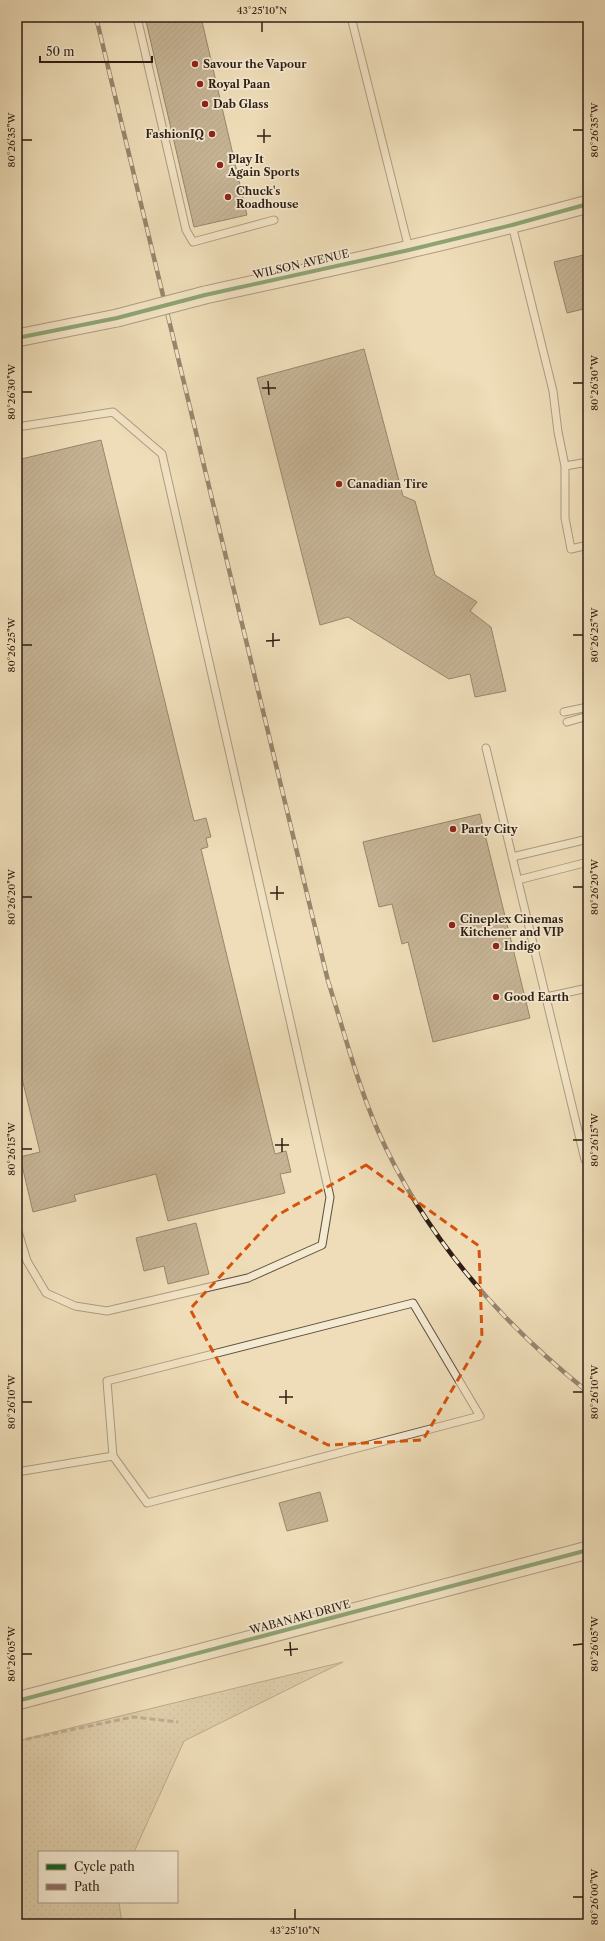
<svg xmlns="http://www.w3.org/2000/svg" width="605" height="1941" font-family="'Libre Caslon Text',serif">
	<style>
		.grass { fill: url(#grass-dots); stroke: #7e6e58 }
		.building { fill: url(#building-hatch); stroke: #2e1e14 }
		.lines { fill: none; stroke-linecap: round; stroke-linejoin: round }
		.service-casing { stroke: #5e4e3d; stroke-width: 9 }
		.tertiary-casing { stroke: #5e4e3d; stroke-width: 19 }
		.service { stroke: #f4e9d1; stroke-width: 7 }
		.tertiary { stroke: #f4e9d1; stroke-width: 17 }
		.rail-casing { stroke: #2e1e14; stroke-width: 4.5 }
		.rail { stroke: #f4e9d1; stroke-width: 3; stroke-dasharray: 9; stroke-linecap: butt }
		.tertiary-bridge-casing { stroke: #5e4e3d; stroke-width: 19; stroke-linecap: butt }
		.tertiary-bridge { stroke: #f4e9d1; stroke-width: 17 }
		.quiet { stroke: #8d6e63; stroke-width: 3; stroke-dasharray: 6 3; stroke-linecap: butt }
		.cycleway-casing { stroke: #f4e9d1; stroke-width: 6 }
		.cycleway { stroke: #1b5e20; stroke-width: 4 }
		.marked { fill: none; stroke: #d5530d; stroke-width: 3; stroke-dasharray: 8 5; stroke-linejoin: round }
		.ticks { fill: none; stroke: #2e1e14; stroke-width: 1.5 }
		.poi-dot { fill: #8f2418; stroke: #f4e9d1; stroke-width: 1.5 }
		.labels { text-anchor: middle; stroke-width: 3.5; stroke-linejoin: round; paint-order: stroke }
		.poi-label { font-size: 11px; font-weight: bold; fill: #2e1e14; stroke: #f4e9d1; text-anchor: start }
		.street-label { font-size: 11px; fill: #2e1e14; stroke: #f4e9d1 }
		.neatline { fill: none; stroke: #2e1e14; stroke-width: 1.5 }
		.ticks-label { font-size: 10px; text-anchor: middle; fill: #2e1e14 }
	</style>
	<defs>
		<pattern id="grass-dots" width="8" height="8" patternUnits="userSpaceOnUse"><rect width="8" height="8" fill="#cdbd9c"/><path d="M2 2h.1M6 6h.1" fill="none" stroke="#b0a286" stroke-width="1.8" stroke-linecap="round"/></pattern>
		<pattern id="building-hatch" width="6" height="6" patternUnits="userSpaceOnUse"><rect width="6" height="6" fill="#928169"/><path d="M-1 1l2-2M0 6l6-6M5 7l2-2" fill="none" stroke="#786955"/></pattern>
	</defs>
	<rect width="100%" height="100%" fill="#eeddb8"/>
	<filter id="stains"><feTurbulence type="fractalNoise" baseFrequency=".005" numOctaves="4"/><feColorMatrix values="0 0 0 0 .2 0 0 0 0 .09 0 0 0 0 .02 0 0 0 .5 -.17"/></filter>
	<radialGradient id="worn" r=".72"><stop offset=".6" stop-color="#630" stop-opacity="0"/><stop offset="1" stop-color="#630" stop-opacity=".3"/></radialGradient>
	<path class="grass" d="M343,1662L184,1741L134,1852H39V1902H119L122,1924H17V1741Z"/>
	<path class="building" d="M145,17H201L247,215L194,227Z
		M588,254V308L567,313L554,262Z
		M364,349L403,496L415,501L435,575L477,602L470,611L491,627L506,691L475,697L470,674L449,679L348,617L320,625L257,378Z
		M101,440L194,821L206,818L211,837L206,838L208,847L201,849L275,1154L286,1151L291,1172L280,1174L285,1193L168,1221L156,1174L74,1195L76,1201L33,1212L20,1157L40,1152L17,1058V460Z
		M588,569V583L585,570Z
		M480,814L530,1018L433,1042L408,942L402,944L392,904L379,907L363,842Z
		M196,1223L209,1274L168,1284L164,1266L144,1271L136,1238Z
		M320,1492L328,1521L287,1531L279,1503Z"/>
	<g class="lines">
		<g class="service-casing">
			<path id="service" d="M137,17L186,230L193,242L274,220
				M351,17L409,249
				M512,225L553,391L558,432L565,466L588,462
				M17,427L113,412L162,454L330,1197L322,1245L248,1278L107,1311L75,1306L46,1293L27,1261L17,1228
				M565,466V518L571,549L588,545
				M564,712L588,707
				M567,722L588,716
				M486,748L585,1160
				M512,857L588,839
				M518,880L588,862
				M546,997L588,988
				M17,1472L113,1456L147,1503L480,1416L413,1303L107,1381L113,1456"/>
		</g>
		<g class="tertiary-casing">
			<path id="tertiary" d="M205,295C333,267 461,239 588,204
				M17,338L117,318
				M17,1701L588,1550"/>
		</g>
		<use href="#service" class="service"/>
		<use href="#tertiary" class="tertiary"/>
		<g class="rail-casing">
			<path id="rail" d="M96,17L328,981C344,1031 357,1083 378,1131C424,1235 499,1321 588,1392"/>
		</g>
		<use href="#rail" class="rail"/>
		<g class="tertiary-bridge-casing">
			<path id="tertiary-bridge" d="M117,318L205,295"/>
		</g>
		<use href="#tertiary-bridge" class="tertiary-bridge"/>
		<path class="quiet" d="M17,1741L133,1717L178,1722"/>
		<g class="cycleway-casing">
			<path id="cycleway" d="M17,338L117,318L205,295L409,250L512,225L588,204
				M17,1701L588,1550"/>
		</g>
		<use href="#cycleway" class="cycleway"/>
	</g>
	<path d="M0 0H605V1941H0ZM366,1165L479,1246L482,1338L423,1440L328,1445L239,1400L190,1309L276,1216Z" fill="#eeddb8" fill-opacity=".55" fill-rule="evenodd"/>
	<path class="marked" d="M366,1165L479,1246L482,1338L423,1440L328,1445L239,1400L190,1309L276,1216Z"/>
	<path class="ticks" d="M262,22V32M264,129V143M573,130H583M257,136H271M22,140H32M268,381L269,395M573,383H583M262,388H276M22,392H32M273,633V647M573,635H583M266,641L280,640M22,645H32M277,886V900M573,887H583M270,893H284M22,897H32M282,1138V1152M573,1140H583M275,1145H289M22,1149H32M286,1390V1404M573,1392H583M279,1397H293M22,1402H32M290,1642L291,1656M573,1645L583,1644M284,1650L298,1649M22,1654H32M573,1897H583M295,1909V1919"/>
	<g class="poi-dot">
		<circle cx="195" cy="64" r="4"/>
		<circle cx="200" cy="84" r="4"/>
		<circle cx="205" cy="104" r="4"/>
		<circle cx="212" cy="134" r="4"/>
		<circle cx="220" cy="165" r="4"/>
		<circle cx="228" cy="197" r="4"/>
		<circle cx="339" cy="484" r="4"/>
		<circle cx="453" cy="829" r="4"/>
		<circle cx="452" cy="925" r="4"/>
		<circle cx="496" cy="946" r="4"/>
		<circle cx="496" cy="997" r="4"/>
	</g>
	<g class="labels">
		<g class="poi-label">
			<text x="203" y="68">Savour the Vapour</text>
			<text x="208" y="88">Royal Paan</text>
			<text x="213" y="108">Dab Glass</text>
			<text x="204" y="138" text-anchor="end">FashionIQ</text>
			<text x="228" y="163">Play It<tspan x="228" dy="13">Again Sports</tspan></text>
			<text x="236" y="195">Chuck's<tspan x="236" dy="13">Roadhouse</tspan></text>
			<text x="347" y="488">Canadian Tire</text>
			<text x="461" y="833">Party City</text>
			<text x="460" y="923">Cineplex Cinemas<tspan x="460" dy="13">Kitchener and VIP</tspan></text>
			<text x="504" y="950">Indigo</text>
			<text x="504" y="1001">Good Earth</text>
		</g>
		<g class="street-label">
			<text transform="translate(301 264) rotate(-13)" y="4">WILSON AVENUE</text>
			<text transform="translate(300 1617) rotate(-15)" y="4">WABANAKI DRIVE</text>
		</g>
	</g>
	<rect width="605" height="1941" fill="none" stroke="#eeddb8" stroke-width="44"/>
	<rect x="38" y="1851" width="140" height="52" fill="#f4e9d1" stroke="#a59885"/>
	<rect x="46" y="1864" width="20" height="6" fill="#1b5e20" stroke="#a59885"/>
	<text x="74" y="1871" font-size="12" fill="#2e1e14">Cycle path</text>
	<rect x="46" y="1884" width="20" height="6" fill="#8d6e63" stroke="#a59885"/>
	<text x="74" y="1891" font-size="12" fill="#2e1e14">Path</text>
	<path d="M40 56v6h112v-6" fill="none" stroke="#2e1e14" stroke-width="2"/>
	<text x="46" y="56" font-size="12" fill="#2e1e14" stroke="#f4e9d1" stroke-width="3" paint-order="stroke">50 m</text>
	<rect x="22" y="22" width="561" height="1897" class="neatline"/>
	<g class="ticks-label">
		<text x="262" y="14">43°25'10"N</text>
		<text transform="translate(594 130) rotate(-90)" y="4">80°26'35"W</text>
		<text transform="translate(11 140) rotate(-90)" y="4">80°26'35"W</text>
		<text transform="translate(594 383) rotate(-90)" y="4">80°26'30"W</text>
		<text transform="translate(11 392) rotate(-90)" y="4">80°26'30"W</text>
		<text transform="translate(594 635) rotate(-90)" y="4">80°26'25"W</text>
		<text transform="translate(11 645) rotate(-90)" y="4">80°26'25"W</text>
		<text transform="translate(594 887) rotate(-90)" y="4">80°26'20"W</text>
		<text transform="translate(11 897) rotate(-90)" y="4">80°26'20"W</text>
		<text transform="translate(594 1140) rotate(-90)" y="4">80°26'15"W</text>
		<text transform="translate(11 1149) rotate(-90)" y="4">80°26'15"W</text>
		<text transform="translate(594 1392) rotate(-90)" y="4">80°26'10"W</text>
		<text transform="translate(11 1402) rotate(-90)" y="4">80°26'10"W</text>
		<text transform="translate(594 1644) rotate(-90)" y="4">80°26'05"W</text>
		<text transform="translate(11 1654) rotate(-90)" y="4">80°26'05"W</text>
		<text transform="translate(594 1897) rotate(-90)" y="4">80°26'00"W</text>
		<text x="295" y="1934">43°25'10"N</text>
	</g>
	<rect width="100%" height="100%" filter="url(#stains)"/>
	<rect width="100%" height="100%" fill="url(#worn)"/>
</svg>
